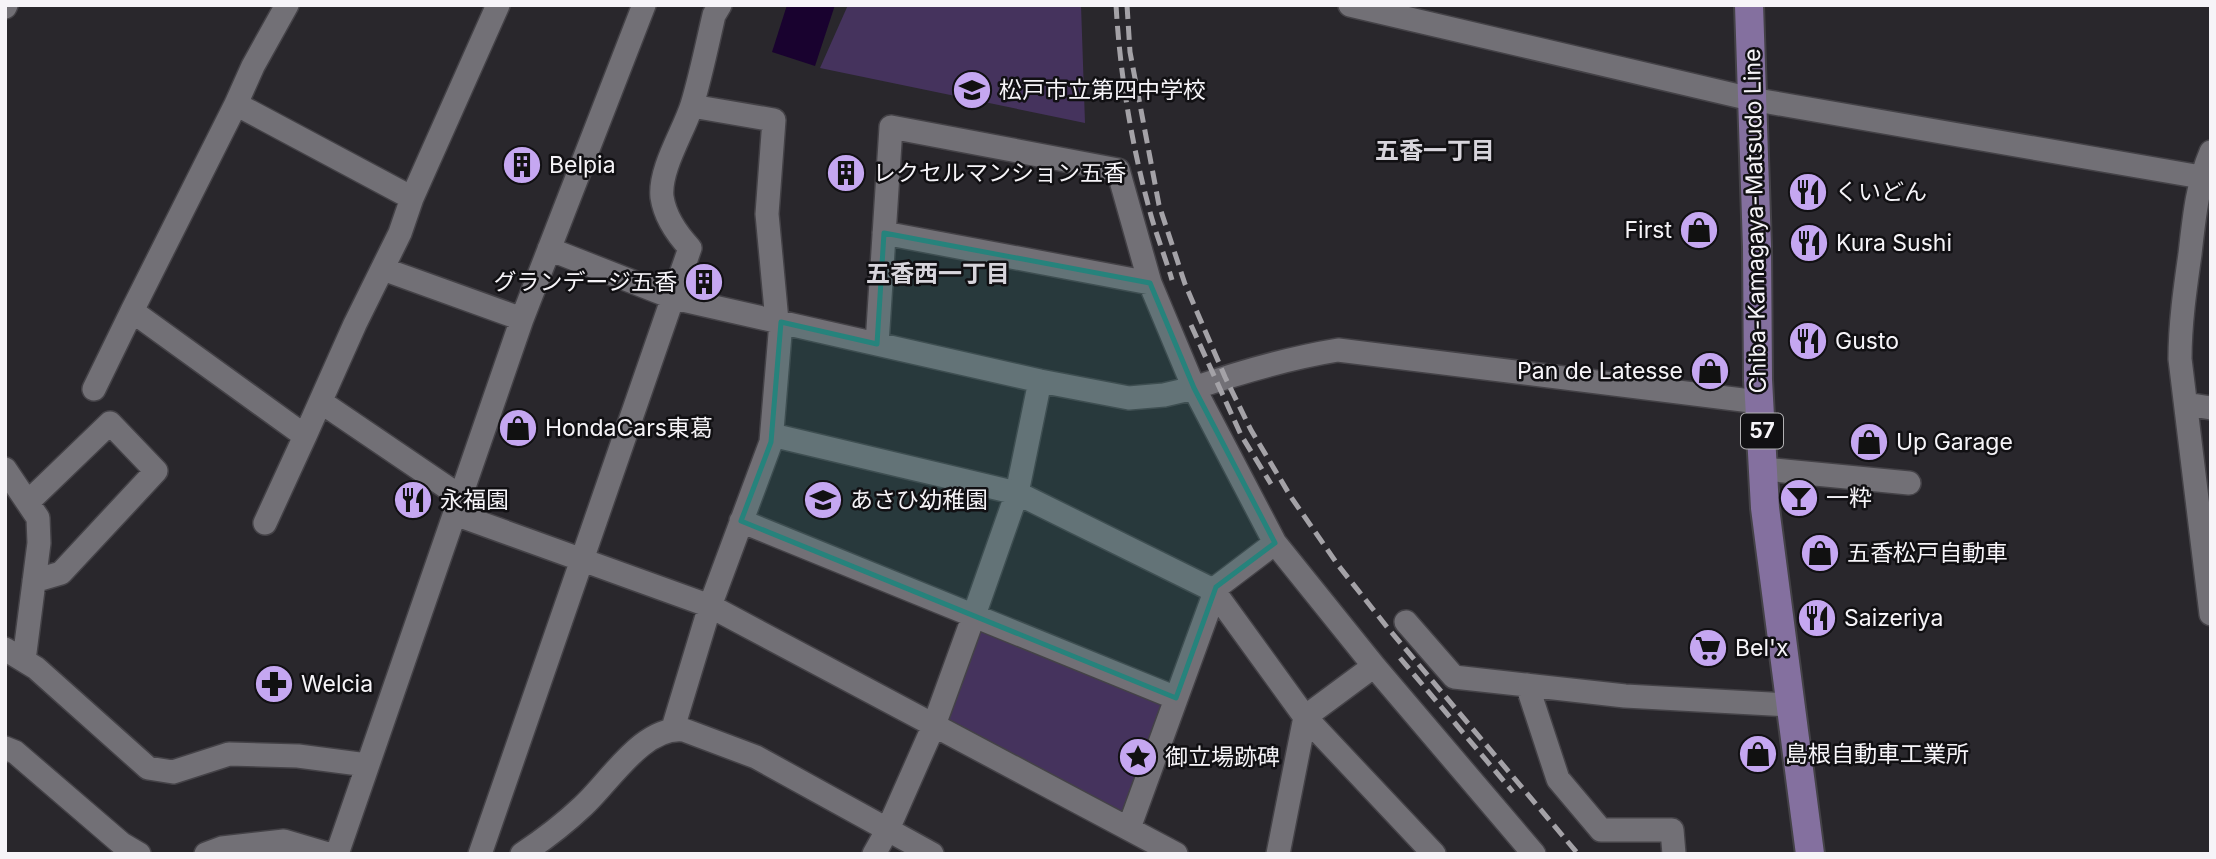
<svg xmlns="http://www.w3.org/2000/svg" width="2216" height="859" font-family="Inter,'Noto Sans JP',sans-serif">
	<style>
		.green { fill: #45335d }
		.water { fill: #19022f }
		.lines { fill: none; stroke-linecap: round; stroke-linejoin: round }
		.minor-casing { stroke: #444247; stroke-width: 26 }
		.major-casing { stroke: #444247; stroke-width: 32 }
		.minor { stroke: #727076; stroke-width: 23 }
		.major { stroke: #84709f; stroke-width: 28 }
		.rail { stroke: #a4a2a7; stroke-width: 5; stroke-dasharray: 14 7; stroke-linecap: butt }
		.marked { fill: #26837c; fill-opacity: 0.2; stroke: #26837c; stroke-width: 5; stroke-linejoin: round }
		.labels { text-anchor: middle; stroke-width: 5; stroke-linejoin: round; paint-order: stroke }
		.shield { fill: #111013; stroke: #b1b0b3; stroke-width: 2 }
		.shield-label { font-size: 21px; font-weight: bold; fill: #f6f4f8 }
		.poi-label { font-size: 23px; fill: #f6f4f8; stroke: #111013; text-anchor: start }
		.street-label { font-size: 23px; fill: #f6f4f8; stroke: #111013 }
		.neighbourhood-label { font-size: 24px; font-weight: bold; fill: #d8d5dc; stroke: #111013 }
	</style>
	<rect width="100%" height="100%" fill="#29272c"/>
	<path class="green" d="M848,5H1081L1085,123L820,68Z
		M985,627L1166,702L1125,809L1116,812L949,724L945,712L976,629Z"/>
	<path class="water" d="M787,5H835L815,66L772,52Z"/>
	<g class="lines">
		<g class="minor-casing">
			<path id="minor" d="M287,5L253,66L236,104L132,311L305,436L355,324L400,233L412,198L498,5
				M1350,5L1751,99L2201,177
				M5,7L6,5
				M236,104L412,198
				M692,106L774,120L767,214L777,321
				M2211,152C2197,185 2194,219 2190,254C2185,289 2180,324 2180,359L2211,614
				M884,233L1150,283
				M549,249L674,298L1040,381L1129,398L1164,395L1194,388L1275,543L1374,666L1534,854
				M383,269L522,319
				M877,344L891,127L1118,170L1150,283L1194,388C1241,372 1289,358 1338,350L1759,402
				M94,389L132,311
				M321,402L461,497
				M2186,404L2211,408
				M772,435L1017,493L1213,590L1305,717L1434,854
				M5,469L38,518L39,543L24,660
				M1764,469L1909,483
				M28,502L110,423L156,471L61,573L34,581
				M455,514L710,606L1176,854
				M741,521L1176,698
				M265,523L305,436
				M1213,590L1275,543
				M1406,622L1454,677L1625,696L1791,705
				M5,649L36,668L148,768L173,772L229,754L298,756L367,765
				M1527,685L1558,779L1601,830H1672L1674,854
				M673,728L710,606L771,442L781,322
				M5,748L15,752L122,844L139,854
				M1129,828L1215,592
				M206,854L222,848L284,841L328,854
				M337,854L522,319L644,5
				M480,854L690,248C676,233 665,217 662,197C659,169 684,131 692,105C701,75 707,45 714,15L720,5
				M522,854C543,840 564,824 582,807C609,783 643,725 684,730L756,757L932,854
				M874,854L888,829L934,725L974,615L1017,493L1040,381
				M1278,854L1305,717L1374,666"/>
		</g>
		<g class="major-casing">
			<path id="major" d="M1749,5L1757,247L1758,380L1765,508L1810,854"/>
		</g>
		<use href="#minor" class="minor"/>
		<use href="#major" class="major"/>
		<path class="rail" d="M1116,5C1120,73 1131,142 1149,208C1155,232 1165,256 1172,280
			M1127,5L1130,52L1159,205L1185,284L1225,377L1251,430L1291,497L1338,565L1387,627L1578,854
			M1191,325L1241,435L1271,484
			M1400,658L1513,792"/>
	</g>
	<path class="marked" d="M884,233L1150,283L1194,388L1275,543L1216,587L1176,698L741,521L771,442L781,322L877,344Z"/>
	<defs>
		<g id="school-disc" transform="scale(2.0125)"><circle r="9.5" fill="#c5a7f1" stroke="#111013"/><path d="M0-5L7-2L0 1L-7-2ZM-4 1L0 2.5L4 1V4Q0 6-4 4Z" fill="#111"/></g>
		<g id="building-disc" transform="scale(2.0125)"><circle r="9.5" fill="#c5a7f1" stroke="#111013"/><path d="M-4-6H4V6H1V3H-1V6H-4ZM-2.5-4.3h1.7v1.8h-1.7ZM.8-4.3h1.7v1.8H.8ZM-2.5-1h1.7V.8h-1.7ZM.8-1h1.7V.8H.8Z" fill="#111"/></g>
		<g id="restaurant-disc" transform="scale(2.0125)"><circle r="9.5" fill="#c5a7f1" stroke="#111013"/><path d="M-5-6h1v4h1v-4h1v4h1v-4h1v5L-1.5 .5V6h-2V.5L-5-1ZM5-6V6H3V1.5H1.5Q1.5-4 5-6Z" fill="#111"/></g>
		<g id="shop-disc" transform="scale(2.0125)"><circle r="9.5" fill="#c5a7f1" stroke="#111013"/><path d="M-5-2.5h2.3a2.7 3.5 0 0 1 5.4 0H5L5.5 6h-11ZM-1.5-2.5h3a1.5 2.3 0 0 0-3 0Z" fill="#111"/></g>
		<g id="bar-disc" transform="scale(2.0125)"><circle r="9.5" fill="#c5a7f1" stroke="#111013"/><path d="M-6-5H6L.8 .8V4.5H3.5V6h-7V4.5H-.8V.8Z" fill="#111"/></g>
		<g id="supermarket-disc" transform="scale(2.0125)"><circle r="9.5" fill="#c5a7f1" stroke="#111013"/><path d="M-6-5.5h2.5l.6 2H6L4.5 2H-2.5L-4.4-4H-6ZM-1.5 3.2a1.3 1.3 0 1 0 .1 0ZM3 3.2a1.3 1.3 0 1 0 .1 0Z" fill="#111"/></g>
		<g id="pharmacy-disc" transform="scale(2.0125)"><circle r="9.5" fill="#c5a7f1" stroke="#111013"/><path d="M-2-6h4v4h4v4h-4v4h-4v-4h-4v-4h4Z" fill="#111"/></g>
		<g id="sight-disc" transform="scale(2.0125)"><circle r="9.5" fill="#c5a7f1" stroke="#111013"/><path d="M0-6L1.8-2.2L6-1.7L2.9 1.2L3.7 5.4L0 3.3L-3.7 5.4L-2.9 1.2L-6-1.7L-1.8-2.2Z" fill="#111"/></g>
	</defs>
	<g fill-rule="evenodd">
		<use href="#school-disc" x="972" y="90"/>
		<use href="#building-disc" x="522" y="165"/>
		<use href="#building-disc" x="846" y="173"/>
		<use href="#restaurant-disc" x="1808" y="192"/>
		<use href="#shop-disc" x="1699" y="230"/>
		<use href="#restaurant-disc" x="1809" y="243"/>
		<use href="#building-disc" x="704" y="282"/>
		<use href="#restaurant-disc" x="1808" y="341"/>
		<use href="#shop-disc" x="1710" y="371"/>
		<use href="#shop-disc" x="518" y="428"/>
		<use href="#shop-disc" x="1869" y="442"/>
		<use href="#bar-disc" x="1799" y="498"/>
		<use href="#restaurant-disc" x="413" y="500"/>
		<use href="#school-disc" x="823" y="500"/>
		<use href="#shop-disc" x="1820" y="553"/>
		<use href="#restaurant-disc" x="1817" y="618"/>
		<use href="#supermarket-disc" x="1708" y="648"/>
		<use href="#pharmacy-disc" x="274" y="684"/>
		<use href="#shop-disc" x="1758" y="754"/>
		<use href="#sight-disc" x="1138" y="757"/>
	</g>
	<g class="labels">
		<rect class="shield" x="1741" y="413.5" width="42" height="35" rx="5"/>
		<g class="shield-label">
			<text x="1762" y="438">57</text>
		</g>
		<g class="poi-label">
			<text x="999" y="98">松戸市立第四中学校</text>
			<text x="549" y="173">Belpia</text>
			<text x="873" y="181">レクセルマンション五香</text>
			<text x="1835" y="200">くいどん</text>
			<text x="1672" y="238" text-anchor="end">First</text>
			<text x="1836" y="251">Kura Sushi</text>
			<text x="677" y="290" text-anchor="end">グランデージ五香</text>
			<text x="1835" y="349">Gusto</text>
			<text x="1683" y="379" text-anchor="end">Pan de Latesse</text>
			<text x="545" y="436">HondaCars東葛</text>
			<text x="1896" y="450">Up Garage</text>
			<text x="1826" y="506">一粋</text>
			<text x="440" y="508">永福園</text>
			<text x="850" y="508">あさひ幼稚園</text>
			<text x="1847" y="561">五香松戸自動車</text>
			<text x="1844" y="626">Saizeriya</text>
			<text x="1735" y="656">Bel'x</text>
			<text x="301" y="692">Welcia</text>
			<text x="1785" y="762">島根自動車工業所</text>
			<text x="1165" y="765">御立場跡碑</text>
		</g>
		<g class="street-label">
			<text transform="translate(1755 221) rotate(-91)" y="8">Chiba-Kamagaya-Matsudo Line</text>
		</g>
		<g class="neighbourhood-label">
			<text x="1435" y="159">五香一丁目</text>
			<text x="938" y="282">五香西一丁目</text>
		</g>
	</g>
	<rect width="2216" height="859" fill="none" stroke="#f6f4f8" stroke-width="14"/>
</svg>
